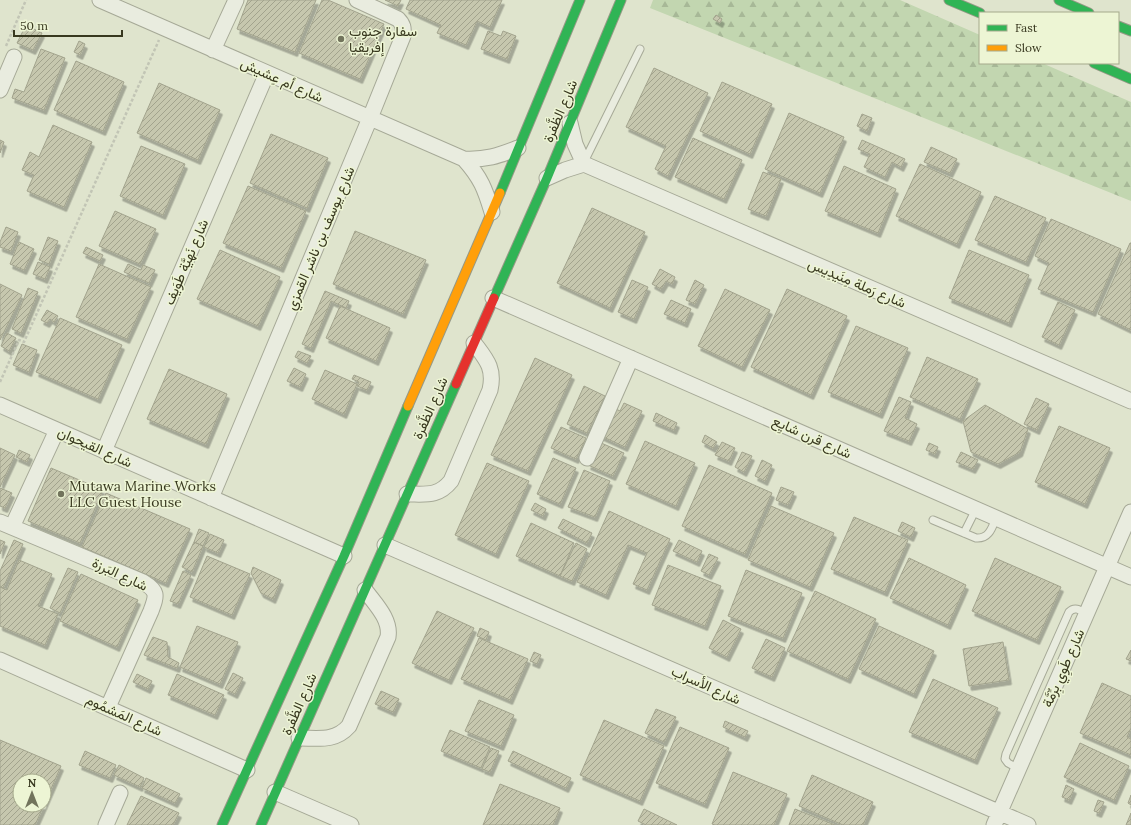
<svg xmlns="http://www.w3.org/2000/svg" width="1131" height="825" font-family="Lora,Vazirmatn,serif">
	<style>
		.forest { fill: url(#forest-firs) }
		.building { fill: url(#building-hatch); stroke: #a2a38d; filter: url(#shadow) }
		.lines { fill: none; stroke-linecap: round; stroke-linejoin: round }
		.lane-casing { stroke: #a6a997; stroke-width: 9 }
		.street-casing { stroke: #a6a997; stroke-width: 17 }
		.fast-casing { stroke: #969986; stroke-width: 11 }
		.slow-casing { stroke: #969986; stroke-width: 11 }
		.jam-casing { stroke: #969986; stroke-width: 11 }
		.path { stroke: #c2c5b5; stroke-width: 2.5; stroke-dasharray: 3 2; stroke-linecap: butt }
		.lane { stroke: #e9ecdf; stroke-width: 7 }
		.street { stroke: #e9ecdf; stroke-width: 15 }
		.fast { stroke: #30b455; stroke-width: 9 }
		.slow { stroke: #ff9f0a; stroke-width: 9 }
		.jam { stroke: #e5322d; stroke-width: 9 }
		.poi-dot { fill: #72745c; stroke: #edf5d4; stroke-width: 1.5 }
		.labels { text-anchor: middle; stroke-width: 3; stroke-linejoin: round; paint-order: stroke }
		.poi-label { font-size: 14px; fill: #38381f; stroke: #edf5d4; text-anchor: start }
		.street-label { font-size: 14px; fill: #38381f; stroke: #edf5d4 }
	</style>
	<defs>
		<pattern id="forest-firs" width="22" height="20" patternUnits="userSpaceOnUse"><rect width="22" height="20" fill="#c2d6b0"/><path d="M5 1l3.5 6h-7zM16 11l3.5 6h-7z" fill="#a7b897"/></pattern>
		<pattern id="building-hatch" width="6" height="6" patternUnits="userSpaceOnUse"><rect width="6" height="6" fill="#c6c7ae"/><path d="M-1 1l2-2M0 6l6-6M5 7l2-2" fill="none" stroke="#a2a38d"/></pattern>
		<filter id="shadow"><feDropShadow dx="2.5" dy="4.5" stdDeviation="0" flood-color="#0004"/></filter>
	</defs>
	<rect width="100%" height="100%" fill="#dfe4cd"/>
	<path class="forest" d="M653,0H900L980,35V63H1042L1131,102V201L650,8Z"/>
	<path class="building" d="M248,0H316L295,52L237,29Z
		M322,0H328L384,24L360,79L299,53Z
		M385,0H401L398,6Z
		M410,0H502L490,27L477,21L466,45L437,33L441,25L406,9Z
		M716,15L722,19L720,23L713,19Z
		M26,25L42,33L33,50L17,43Z
		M488,31L501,36L503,31L516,36L507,59L481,49Z
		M79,41L85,44L80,55L74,52Z
		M41,49L65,58L44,110L12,98L15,89L24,92Z
		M76,61L124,82L103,131L54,110Z
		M654,68L708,93L668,176L655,169L666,146L626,127Z
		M722,82L772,104L750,154L700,131Z
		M159,83L220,110L198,160L137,133Z
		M789,113L844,137L820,193L765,169Z
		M862,114L872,118L867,131L857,126Z
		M53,125L92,142L64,207L27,191L34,175L22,170L30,152L39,157Z
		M271,134L328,158L307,208L250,183Z
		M693,138L742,160L724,199L675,177Z
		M0,140L4,142L0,153Z
		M862,140L905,159L901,167L892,162L885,177L864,167L870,154L858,149Z
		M141,146L185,164L163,215L120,196Z
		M931,147L957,159L950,173L924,162Z
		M920,164L981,192L957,244L896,216Z
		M844,166L896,189L878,233L825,211Z
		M763,172L781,179L766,216L748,209Z
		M248,186L306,211L281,268L223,243Z
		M995,196L1046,218L1026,262L975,240Z
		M592,208L645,232L610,308L557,283Z
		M115,211L156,229L140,264L99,246Z
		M1051,219L1121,249L1093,312L1038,289L1049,263L1035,256Z
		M6,227L18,232L11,251L0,247V242Z
		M355,231L426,260L403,314L333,284Z
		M48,237L58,241L49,264L39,260Z
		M19,242L34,249L24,270L10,264Z
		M1130,243H1131V330L1098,314Z
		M86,247L103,255L100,261L83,253Z
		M220,250L280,277L258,326L197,299Z
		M969,250L1029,275L1009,323L949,298Z
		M38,262L50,267L45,279L33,274Z
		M99,264L151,287L127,339L76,317Z
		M128,264L141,270L143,265L155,270L149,283L124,272Z
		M660,269L675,277L672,284L666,281L661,289L652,284Z
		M632,280L648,287L634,319L618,312Z
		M695,280L704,285L695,304L686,300Z
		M0,284L22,295L0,340Z
		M28,288L38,292L21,333L12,329Z
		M725,289L770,310L742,367L698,346Z
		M787,289L847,316L811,395L751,367Z
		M325,291L349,301L346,308L331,301L311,348L302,344Z
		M671,300L691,309L685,323L664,314Z
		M1058,302L1075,310L1059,345L1042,337Z
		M340,306L390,328L376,361L326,338Z
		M47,310L58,316L54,322L50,319L47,323L41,320Z
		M60,318L122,345L98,399L36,372Z
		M856,326L908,348L880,414L828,392Z
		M7,333L16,338L9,351L1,346Z
		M22,344L37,350L29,372L13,365Z
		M298,351L311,356L307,363L295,357Z
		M927,357L978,379L960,419L910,397Z
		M535,358L572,375L528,471L491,455Z
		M294,368L306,374L300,387L287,381Z
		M169,369L227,394L206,444L147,419Z
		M325,370L357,384L344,414L312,399Z
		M354,375L371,382L367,390L357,386L359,382L352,379Z
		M584,386L605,396L587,433L567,424Z
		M899,397L911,402L905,418L917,424L909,441L884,431Z
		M1036,398L1049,404L1037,430L1024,424Z
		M624,403L642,411L625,447L599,435L612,407L620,411Z
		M985,405L1028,429L1020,452L998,464L971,452L963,421Z
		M656,413L677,423L674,430L653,421Z
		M1059,426L1110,448L1085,504L1035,482Z
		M561,427L586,438L576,459L551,448Z
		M705,435L717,442L713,448L702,442Z
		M645,441L695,463L676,506L626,484Z
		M599,442L624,453L613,476L588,465Z
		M722,442L735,448L729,461L715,455Z
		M929,443L938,447L935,454L926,450Z
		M0,448L15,455L0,487Z
		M19,450L30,455L27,462L16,457Z
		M742,452L752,456L744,472L735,467Z
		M961,452L978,460L973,469L956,462Z
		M553,458L576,468L560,504L537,494Z
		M762,460L772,465L765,481L755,476Z
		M487,463L529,481L496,554L455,535Z
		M709,465L772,493L745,554L682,526Z
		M51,468L103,490L80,543L28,521Z
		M584,470L610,481L595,517L568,507Z
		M781,487L794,492L788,505L776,500Z
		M0,488L12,493L5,508L0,506Z
		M106,493L190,529L166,583L82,547Z
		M535,503L546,509L543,516L531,510Z
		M771,506L834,533L810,587L748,560Z
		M609,511L670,539L647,590L633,584L647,553L628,545L606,595L577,582Z
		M854,517L908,540L885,592L831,569Z
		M563,519L592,533L587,543L558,528Z
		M902,522L915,528L911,537L898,531Z
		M531,523L574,543L560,576L516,556Z
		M199,529L209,533L203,546L194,542Z
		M210,534L224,540L218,553L204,547Z
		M0,540L5,542L0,554Z
		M14,540L23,544L3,588L0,586V571Z
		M679,540L702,551L697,562L673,551Z
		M194,542L203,546L192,572L182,567Z
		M576,543L587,549L572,581L560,576Z
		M709,554L718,558L709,575L701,571Z
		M207,556L250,574L232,615L190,597Z
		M909,558L966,585L948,625L890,598Z
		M995,558L1061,587L1037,640L972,611Z
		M19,560L52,574L38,606L58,614L45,645L0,626V587L7,590Z
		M668,565L721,586L705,626L652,605Z
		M253,567L281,580L273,599L261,593L251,573Z
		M68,568L78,572L60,613L50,608Z
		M746,570L802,593L783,638L728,616Z
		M183,571L191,575L178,604L170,601Z
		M81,574L138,600L117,647L60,621Z
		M815,591L876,619L848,679L787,651Z
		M437,611L474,628L449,680L412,663Z
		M723,620L741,629L727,657L709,648Z
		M197,626L238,642L220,684L180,667Z
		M879,626L934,651L914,694L859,669Z
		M480,628L489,632L486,640L477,636Z
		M153,637L167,642L168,657L179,663L177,668L144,655Z
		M479,638L528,659L510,700L461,679Z
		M766,639L785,648L772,677L752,668Z
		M1003,642L1009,680L969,686L963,649Z
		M1131,650V661L1126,659Z
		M534,652L541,655L537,664L530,661Z
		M233,673L243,678L235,694L225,689Z
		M137,674L152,681L148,689L133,682Z
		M177,674L224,695L215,715L168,695Z
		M933,679L998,708L975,760L909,732Z
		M1102,683L1131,696V728L1127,737L1131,739V755L1080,733Z
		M381,691L399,699L393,712L375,704Z
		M479,700L514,715L501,746L465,731Z
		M656,709L676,717L664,742L645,733Z
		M604,720L664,746L640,801L580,775Z
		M725,721L748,731L745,737L723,727Z
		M680,727L729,748L705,804L656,783Z
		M450,730L490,747L481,768L441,751Z
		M0,740L61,766L44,805V781H20V805H44L35,825H0Z
		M1080,743L1129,766L1114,800L1064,777Z
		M491,748L499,751L490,772L482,769Z
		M85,751L116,765L110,778L79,765Z
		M513,751L571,778L566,788L508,761Z
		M119,765L144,778L140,787L114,775Z
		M733,772L787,794L774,825H715L712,824Z
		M812,775L873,802L863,825H843L799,806Z
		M146,778L180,794L175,803L142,788Z
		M500,784L560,808L553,825H483Z
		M1066,785L1074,789L1069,800L1062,797Z
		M1131,795V805L1128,803Z
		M141,796L179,813L173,825H127Z
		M1098,800L1104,802L1099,813L1094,811Z
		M644,809L677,825H646L638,821Z
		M795,809L835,825H789Z
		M1131,813V825H1126Z"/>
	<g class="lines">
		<g class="lane-casing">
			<path id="lane" d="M584,162L640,49
				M933,520L976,538C989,539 992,528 996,518
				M964,533L976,509
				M1019,769L1008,763L1005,759L1006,754L1069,612C1075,606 1080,610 1086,614"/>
		</g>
		<g class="street-casing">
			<path id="street" d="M100,0L464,159C486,160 498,156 518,148
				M213,50L236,0
				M0,90L14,57
				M570,123L575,144L584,164
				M464,159C481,178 485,189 492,212
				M547,178L565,170L584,164L1131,401
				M493,298L1131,577
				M0,405L344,556
				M104,451L267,73
				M587,458L631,358
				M407,494C426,494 438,497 451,481L490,390C495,368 486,359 474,343
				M211,498L370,118L403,36C404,28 403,24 398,19L357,0
				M0,522L143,582C158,591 157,595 151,611L108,707
				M12,527L57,430
				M385,545L1028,825
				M0,660L247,770
				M299,738C318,738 335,742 349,726L388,637C391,619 375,604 365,590
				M275,792L351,825
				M106,825L120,793
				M994,825L1131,512"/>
		</g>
		<g class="fast-casing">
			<path id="fast" d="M949,0L980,13
				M1059,0L1089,13
				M1118,26L1131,31
				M1094,63L1131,79
				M500,193L580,0
				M494,298L547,178L621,0
				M222,825L344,556L408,406
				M261,825L456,384"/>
		</g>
		<g class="slow-casing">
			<path id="slow" d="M408,406L500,193"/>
		</g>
		<g class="jam-casing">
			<path id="jam" d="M456,384L494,298"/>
		</g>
		<path class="path" d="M6,46L26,0
			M0,382L19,340L24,342L159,40"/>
		<use href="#lane" class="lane"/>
		<use href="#street" class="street"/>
		<use href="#fast" class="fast"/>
		<use href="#slow" class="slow"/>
		<use href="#jam" class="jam"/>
	</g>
	<g class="poi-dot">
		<circle cx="341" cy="39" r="4"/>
		<circle cx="61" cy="494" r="4"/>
	</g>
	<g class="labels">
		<g class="poi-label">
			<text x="349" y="36">سفارة جنوب<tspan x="349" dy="16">إفريقيا</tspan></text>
			<text x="69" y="491">Mutawa Marine Works<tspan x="69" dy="16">LLC Guest House</tspan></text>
		</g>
		<g class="street-label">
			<text transform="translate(282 80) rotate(24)" y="5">شارع أم عِشيش</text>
			<text transform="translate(560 111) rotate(-67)" y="5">شارع الظَّفرة</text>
			<text transform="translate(320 238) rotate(-67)" y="5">شارع يوسف بن ناشر القمزي</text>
			<text transform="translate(186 262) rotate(-67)" y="5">شارع نَهيَّة طَوَيف</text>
			<text transform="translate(857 283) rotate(23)" y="5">شارع رَملة مِنَيدِيس</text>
			<text transform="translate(430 408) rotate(-66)" y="5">شارع الظَّفرة</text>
			<text transform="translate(812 437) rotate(24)" y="5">شارع قرن شايِع</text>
			<text transform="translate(95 447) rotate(24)" y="5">شارع القيحوان</text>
			<text transform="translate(120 574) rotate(25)" y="5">شارع البَرزة</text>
			<text transform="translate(1063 668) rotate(-66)" y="5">شارع طَوِي بِرِّمَّة</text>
			<text transform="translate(706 685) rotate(24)" y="5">شارع الأسراب</text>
			<text transform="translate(299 704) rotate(-66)" y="5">شارع الظَّفرة</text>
			<text transform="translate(124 715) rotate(24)" y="5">شارع المَشمُوم</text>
		</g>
	</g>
	<rect x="979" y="12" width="140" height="52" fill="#edf5d4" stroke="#a5a98c"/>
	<rect x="987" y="25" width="20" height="6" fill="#30b455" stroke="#a5a98c"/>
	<text x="1015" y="32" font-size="12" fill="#38381f">Fast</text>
	<rect x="987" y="45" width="20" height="6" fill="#ff9f0a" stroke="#a5a98c"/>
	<text x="1015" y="52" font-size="12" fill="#38381f">Slow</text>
	<g transform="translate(32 793)"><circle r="19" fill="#edf5d4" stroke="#a5a98c"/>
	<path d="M0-3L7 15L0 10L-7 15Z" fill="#72745c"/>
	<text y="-6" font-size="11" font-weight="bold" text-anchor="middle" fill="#38381f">N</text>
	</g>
	<path d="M14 30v6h108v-6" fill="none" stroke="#38381f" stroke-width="2"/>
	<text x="20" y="30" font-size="12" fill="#38381f" stroke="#edf5d4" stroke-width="3" paint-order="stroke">50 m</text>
</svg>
